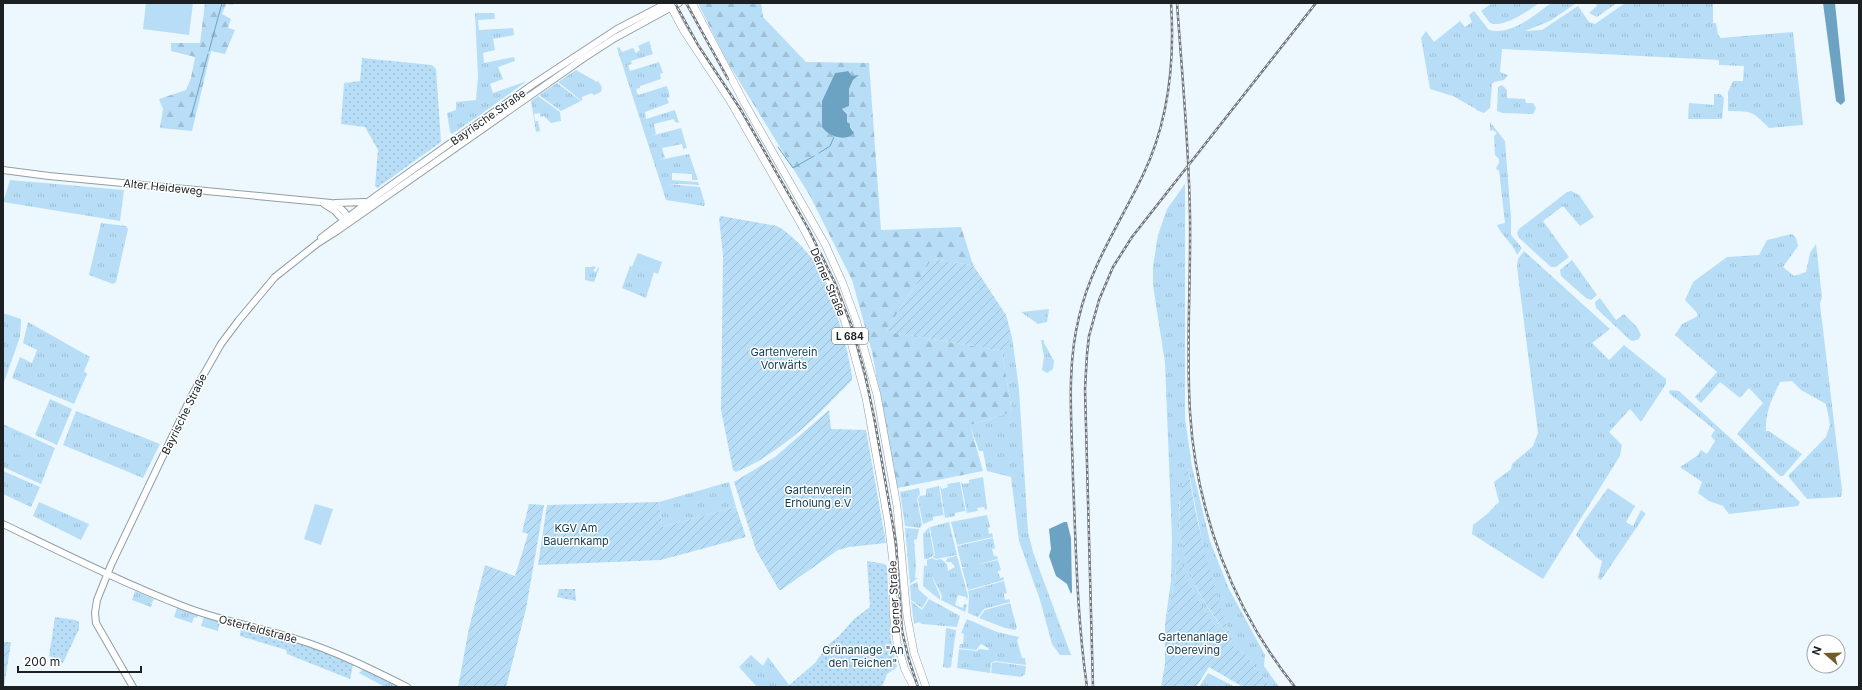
<svg xmlns="http://www.w3.org/2000/svg" width="1862" height="690" font-family="Inter,sans-serif">
	<style>
		.grass { fill: url(#grass-tufts) }
		.forest { fill: url(#forest-firs); fill-rule: evenodd }
		.park { fill: url(#park-dots) }
		.garden { fill: url(#garden-furrows) }
		.pitch { fill: #b7def6 }
		.water { fill: #6da3c2 }
		.lines { fill: none; stroke-linecap: round; stroke-linejoin: round }
		.stream { stroke: #6da3c2; stroke-width: 1 }
		.secondary-casing { stroke: #919ea5; stroke-width: 8 }
		.primary-casing { stroke: #919ea5; stroke-width: 8 }
		.secondary { stroke: #fff; stroke-width: 6 }
		.primary { stroke: #fff; stroke-width: 7 }
		.rail-casing { stroke: #70767b; stroke-width: 2.5 }
		.rail { stroke: #fff; stroke-width: 1; stroke-dasharray: 3; stroke-linecap: butt }
		.labels { text-anchor: middle; stroke-width: 3; stroke-linejoin: round; paint-order: stroke }
		.shield { fill: #fff; stroke: #606365; stroke-width: 1 }
		.shield-label { font-size: 10px; font-weight: bold; fill: #1c2023 }
		.street-label { font-size: 11px; fill: #1c2023; stroke: #fff }
		.park-label { font-size: 11px; fill: #0c3a51; stroke: #fff }
	</style>
	<defs>
		<pattern id="grass-tufts" width="24" height="20" patternUnits="userSpaceOnUse"><rect width="24" height="20" fill="#b7def6"/><path d="M3 7l-1-3M5 7V3M7 7l1-3M15 17l-1-3M17 17v-4M19 17l1-3" fill="none" stroke="#9dbed3"/></pattern>
		<pattern id="forest-firs" width="22" height="20" patternUnits="userSpaceOnUse"><rect width="22" height="20" fill="#b7def6"/><path d="M5 1l3.5 6h-7zM16 11l3.5 6h-7z" fill="#9dbed3"/></pattern>
		<pattern id="park-dots" width="8" height="8" patternUnits="userSpaceOnUse"><rect width="8" height="8" fill="#b7def6"/><path d="M2 2h.1M6 6h.1" fill="none" stroke="#9dbed3" stroke-width="1.8" stroke-linecap="round"/></pattern>
		<pattern id="garden-furrows" width="10" height="10" patternUnits="userSpaceOnUse"><rect width="10" height="10" fill="#b7def6"/><path d="M-1 1l2-2M0 10L10 0M9 11l2-2" fill="none" stroke="#9dbed3"/></pattern>
	</defs>
	<rect width="100%" height="100%" fill="#edf8fe"/>
	<path class="grass" d="M1492,3H1539C1528,11 1504,28 1490,23L1481,11Z
		M1551,3L1575,4L1550,21L1525,31L1542,30L1578,6L1589,22L1595,24L1625,3H1713V23H1716L1718,35L1721,38L1793,32L1803,124L1802,125L1769,128C1751,110 1753,112 1728,111V92L1733,81H1743L1744,66L1719,65V60L1502,49L1500,72L1508,75L1504,80L1494,82L1492,84L1490,108L1484,113L1476,110V109L1453,96L1430,89L1421,38L1426,31L1434,42L1460,21L1465,27L1472,22L1469,15L1474,11L1489,30C1511,36 1535,15 1551,3Z
		M1595,3H1617L1597,17L1589,13L1597,6Z
		M475,13H494L495,19L478,20L479,30L513,28L514,35L493,39L495,50L483,53L484,63L514,57L515,61L498,67L503,79L490,84L493,93L527,81L477,117L452,134L450,132L447,113L456,110V102L476,100L478,76Z
		M649,41L653,54L631,61L632,64L628,65L630,71L659,62L663,73L660,74L661,79L640,86V88L636,89L638,95L667,86L670,97L667,98L669,103L645,112L646,119L675,110L679,123L675,122L674,119L654,124L656,134L651,136L681,128L687,148L683,149L682,144L662,148L665,158L659,160L689,154L698,180H692V174L672,173V180L698,182L699,185L684,184V182V184H669L700,187L705,204L704,206L666,200L617,48L619,47L622,52L633,48L636,53L640,50L638,46Z
		M576,70L597,82L598,81L602,87L601,92L594,95L592,93L582,97V101L558,82Z
		M557,83L581,101L561,111L539,95Z
		M1502,85L1507,90V98L1525,99L1526,103H1533L1536,108L1533,114L1502,113L1497,111L1498,87Z
		M1714,94H1720L1724,98L1722,119H1688L1689,103L1714,105Z
		M538,96L560,112L561,121L551,123L544,116L540,117V113L534,114L535,121H538L540,131L536,132L531,101Z
		M1490,122L1505,141L1511,218V235L1522,248L1517,255C1513,243 1502,237 1497,225L1505,223L1499,170H1497L1496,168L1499,163V159L1495,155L1494,136L1497,133L1493,130L1490,131Z
		M10,180L124,190L120,221L3,202Z
		M1185,184V418L1192,467L1210,541L1229,589L1265,655L1264,666L1279,687H1271L1249,659L1230,642L1233,636L1228,630L1212,584L1203,546L1188,468C1184,484 1178,500 1179,517C1180,560 1198,599 1226,632L1223,635C1201,608 1189,587 1177,554L1175,581L1165,624L1171,581L1172,538L1165,363L1153,285V266L1158,235L1167,209Z
		M1571,191L1579,195L1594,217L1580,226L1563,206L1543,221L1569,257L1556,267H1551L1519,238L1517,233L1519,229L1567,192Z
		M101,223L126,226L128,229L116,282L113,284L89,275Z
		M1792,234L1796,238L1798,246L1783,267L1794,276L1806,272L1810,253L1816,244L1822,297L1820,304L1842,490L1841,497L1807,499L1788,476L1826,437L1830,425L1826,404L1801,390L1792,381L1780,382C1772,399 1765,412 1766,431H1769L1802,454L1783,476H1780L1737,434L1763,403L1749,388L1740,398L1720,382L1701,403L1695,397L1717,372L1675,335L1682,324L1698,316L1697,313L1685,300L1693,282L1727,257L1759,255L1767,240Z
		M1524,251L1610,329L1592,343L1609,360L1624,345L1666,379V384L1641,422L1630,409L1609,432L1622,445L1620,456L1543,579L1472,534L1473,525L1486,515L1499,502L1494,482L1511,469L1512,464L1533,446L1538,433L1517,267L1518,259Z
		M1572,260L1597,295L1591,300L1586,298L1561,276L1560,270Z
		M633,264L654,272L646,298L622,288L630,266L632,267Z
		M593,266L596,267L593,271L596,272L598,267L599,268L594,282L585,280V267H592Z
		M1600,298L1616,320L1624,314L1637,327L1641,335L1639,339L1633,341L1630,340L1596,308L1595,302Z
		M1049,309L1047,322L1038,324L1021,312Z
		M3,313L21,319V322L20,337L3,385Z
		M28,322L90,357L84,371L87,374L74,404L12,378L20,357L32,363L37,350L23,343Z
		M1012,337L1019,389L1028,532L1033,552L1071,655H1060L1052,644L1040,600L1019,541L1011,477L987,471L983,451H979L970,425L1012,412L1002,351Z
		M1041,340H1044V343L1054,361L1053,369L1047,373L1042,370L1044,357Z
		M1670,390L1679,391L1800,502L1798,506L1729,514L1723,506L1709,501L1698,493L1702,482L1680,467L1697,456L1701,450L1707,454L1715,441L1711,436L1715,430L1669,393Z
		M50,399L72,409L57,445L35,435Z
		M76,411L160,444L143,478L63,445Z
		M3,424L55,448L41,484L3,467Z
		M3,471L40,487L31,507L3,494Z
		M983,477L987,509L985,510L984,507L977,508L978,511L967,513L961,482L963,484L969,483V480Z
		M729,482L736,507L662,527L659,502Z
		M960,482L966,514L965,511L955,513V516L945,518L940,486L942,489L948,487L947,484Z
		M939,486L944,518L943,515L933,517V520L923,524L918,499L920,496L926,495V489Z
		M919,488L920,494L917,499L922,525L920,528L905,526L900,492Z
		M1608,488L1635,506L1626,522L1633,526L1641,510L1645,513V515L1601,580L1598,578L1602,561L1596,557L1576,535L1584,521Z
		M39,502L89,524L81,540L33,516Z
		M987,515L990,527L988,528L989,534L992,533L993,537L957,545L951,522Z
		M949,522L957,555L936,559L933,557L935,555L930,527Z
		M929,527L934,555L928,559H924L923,534Z
		M905,528L919,529L917,539L914,540L916,566L915,578H918L910,584Z
		M993,538L995,548L992,549L994,556H997L998,559L968,567H962L957,546Z
		M957,556L968,596L967,600L966,597L958,595L955,605L963,608L964,604L967,605L965,612L941,600L942,596L927,566V560L932,558L936,560L941,559L947,564L948,571L955,567L951,562H946L947,558Z
		M998,560L1001,570L998,571L1000,578L1003,577L1004,580L968,590L962,568Z
		M924,565L928,567L940,596V600L923,586Z
		M1004,581L1007,593L1004,594L1005,600L1009,599L1010,602L984,609L978,617L968,613L969,596L968,591Z
		M917,582L919,590L928,598L922,608L911,600L910,585Z
		M135,591L154,599L152,603H149L152,604L151,607L132,600Z
		M929,599L960,616L957,627L922,624L919,622L914,624L911,601L922,610Z
		M1010,603L1017,628L1015,630L1005,628L979,618L985,610Z
		M174,606L198,614L197,618L194,617L192,623L174,617L177,608Z
		M202,615L223,622L222,625H219L218,631L201,626L204,617Z
		M967,619L997,632L1019,637V638L1017,640L1022,658H1025L1026,665L995,661L991,663L990,673L957,668L959,649L977,651L979,649L989,650L988,648L981,644L976,650L959,648L960,644H963L964,634L961,633Z
		M946,628L956,630L951,667L948,668L943,667Z
		M751,655L763,666L768,657L789,685L787,687H757L739,667Z
		M996,662L1026,666L1025,674L1021,677L991,673L992,663Z
		M364,668L403,687H385L359,673Z
		M1208,673L1235,687H1199Z"/>
	<path class="forest" d="M205,3H233V5L226,4L222,14L231,19L228,28L235,30L225,54L211,51L192,131L160,128L163,109L159,99L186,90L191,78L195,57L171,51V43H200Z
		M698,3H761L763,17L806,62L869,63L881,230L961,227L973,265L932,259L886,331L1002,351L1012,412L970,425L983,471L897,488L872,352L852,280L810,196L725,58ZM847,71L852,76H858L853,80L849,89V103L847,107L842,109L847,113V122L853,130C839,144 833,137 822,125V101L835,73Z"/>
	<path class="park" d="M362,58L432,65L436,69L441,142L377,188L375,186L378,150L365,127L341,124L344,83L360,81Z
		M867,561L885,564L887,568L891,640L897,667L887,674L882,687H787L815,663L829,644L839,636L854,619L870,607Z
		M559,589H575L576,601L557,597Z
		M55,617L75,620L79,622V629L63,663L49,656Z
		M241,626L290,640L350,662L353,665L350,679L287,654L286,650L240,636Z"/>
	<path class="garden" d="M721,216L777,226C790,233 804,248 813,260C830,285 848,346 852,376V380C825,407 799,436 766,456C757,463 746,467 736,472L733,470L721,410L723,255L719,218Z
		M932,259L973,265L1006,315L1012,337L1002,351L886,331Z
		M829,410L831,429L866,430L886,543L849,547L838,550L781,590H779L756,550L734,482L775,457Z
		M1188,468C1196,523 1210,576 1228,630L1233,636L1230,642L1249,659L1271,687H1243L1209,667L1196,687H1161L1165,664V624L1175,581L1177,553C1189,587 1201,607 1223,635L1226,632C1194,592 1175,552 1180,500C1182,488 1182,478 1188,468Z
		M659,502L662,527L736,507L746,537L661,560L538,565L547,505Z
		M529,504L544,505L526,609L506,687H458L469,628L485,565L515,576L528,534L522,532Z
		M3,642H11L4,687H3Z"/>
	<path class="pitch" d="M146,3H193L189,35L143,29Z
		M638,253L662,262L658,274L633,264Z
		M16,434L30,440L22,456L9,451Z
		M315,504L333,509L321,545L304,539Z"/>
	<path class="water" d="M1823,3H1835L1845,101L1841,105L1836,101Z
		M848,71L852,76L859,75L853,80L849,89V106L842,109L847,114V122L850,124V127L854,133C846,142 829,137 822,127V101L835,73Z
		M1064,522H1067L1071,538L1072,592L1071,594L1067,584L1056,576L1049,556L1051,549L1049,529Z"/>
	<g class="lines">
		<path class="stream" d="M209,51L222,3
			M191,117L208,54
			M778,147L793,168L814,156
			M819,153L830,146L834,137"/>
		<g class="secondary-casing">
			<path id="secondary" d="M3,170L49,176L331,203C339,206 347,212 348,220
				M335,203L365,202
				M324,204L335,211L345,222
				M321,238L376,196L532,85L617,29L667,3
				M3,524C63,553 123,583 185,607C221,621 259,627 296,639C335,651 371,669 407,687
				M133,687L96,623L95,613L97,600L111,565L192,395L221,344L239,320L275,277L318,243L337,231L584,58L615,38L679,3"/>
		</g>
		<g class="primary-casing">
			<path id="primary" d="M669,3L684,31L729,99L801,224L822,263L841,310L850,338L866,398L888,521L893,562V612L897,643L905,670L914,687
				M692,3L744,102L825,244L843,284L857,323L877,395L897,506L907,616L914,653L926,687"/>
		</g>
		<use href="#secondary" class="secondary"/>
		<use href="#primary" class="primary"/>
		<g class="rail-casing">
			<path id="rail" d="M675,3L698,45L741,110L809,230L835,283L852,327L865,374L875,422L896,543L902,631L909,660L918,687
				M686,3L728,79
				M1177,3C1182,74 1189,145 1190,216C1191,282 1186,347 1190,412C1196,512 1233,610 1295,687
				M1087,687C1077,618 1076,549 1073,479C1072,425 1066,369 1079,317C1091,265 1120,223 1143,175C1169,121 1175,63 1171,3
				M1093,687L1085,389L1087,354L1089,336L1099,300L1113,267L1132,237L1316,3"/>
		</g>
		<use href="#rail" class="rail"/>
	</g>
	<g class="labels">
		<rect class="shield" x="832" y="328" width="36" height="16" rx="3"/>
		<g class="shield-label">
			<text x="850" y="340">L 684</text>
		</g>
		<g class="street-label">
			<text transform="translate(488 117) rotate(-35)" y="4">Bayrische Straße</text>
			<text transform="translate(163 187) rotate(6)" y="4">Alter Heideweg</text>
			<text transform="translate(828 282) rotate(67)" y="4">Derner Straße</text>
			<text transform="translate(184 414) rotate(-64)" y="4">Bayrische Straße</text>
			<text transform="translate(894 597) rotate(-93)" y="4">Derner Straße</text>
			<text transform="translate(258 629) rotate(15)" y="4">Osterfeldstraße</text>
		</g>
		<g class="park-label">
			<text x="784" y="356">Gartenverein<tspan x="784" dy="13">Vorwärts</tspan></text>
			<text x="818" y="494">Gartenverein<tspan x="818" dy="13">Erholung e.V</tspan></text>
			<text x="576" y="532">KGV Am<tspan x="576" dy="13">Bauernkamp</tspan></text>
			<text x="1193" y="641">Gartenanlage<tspan x="1193" dy="13">Obereving</tspan></text>
			<text x="863" y="654">Grünanlage "An<tspan x="863" dy="13">den Teichen"</tspan></text>
		</g>
	</g>
	<rect width="1862" height="690" fill="none" stroke="#1c2023" stroke-width="8"/>
	<g transform="translate(1826 654) rotate(290)"><circle r="19" fill="#ffffff" stroke="#a4a6a7"/>
	<path d="M0-3L7 15L0 10L-7 15Z" fill="#715b2b"/>
	<text y="-6" font-size="11" font-weight="bold" text-anchor="middle" fill="#1c2023">N</text>
	</g>
	<path d="M18 666v6h123v-6" fill="none" stroke="#1c2023" stroke-width="2"/>
	<text x="24" y="666" font-size="12" fill="#1c2023" stroke="#ffffff" stroke-width="3" paint-order="stroke">200 m</text>
</svg>
